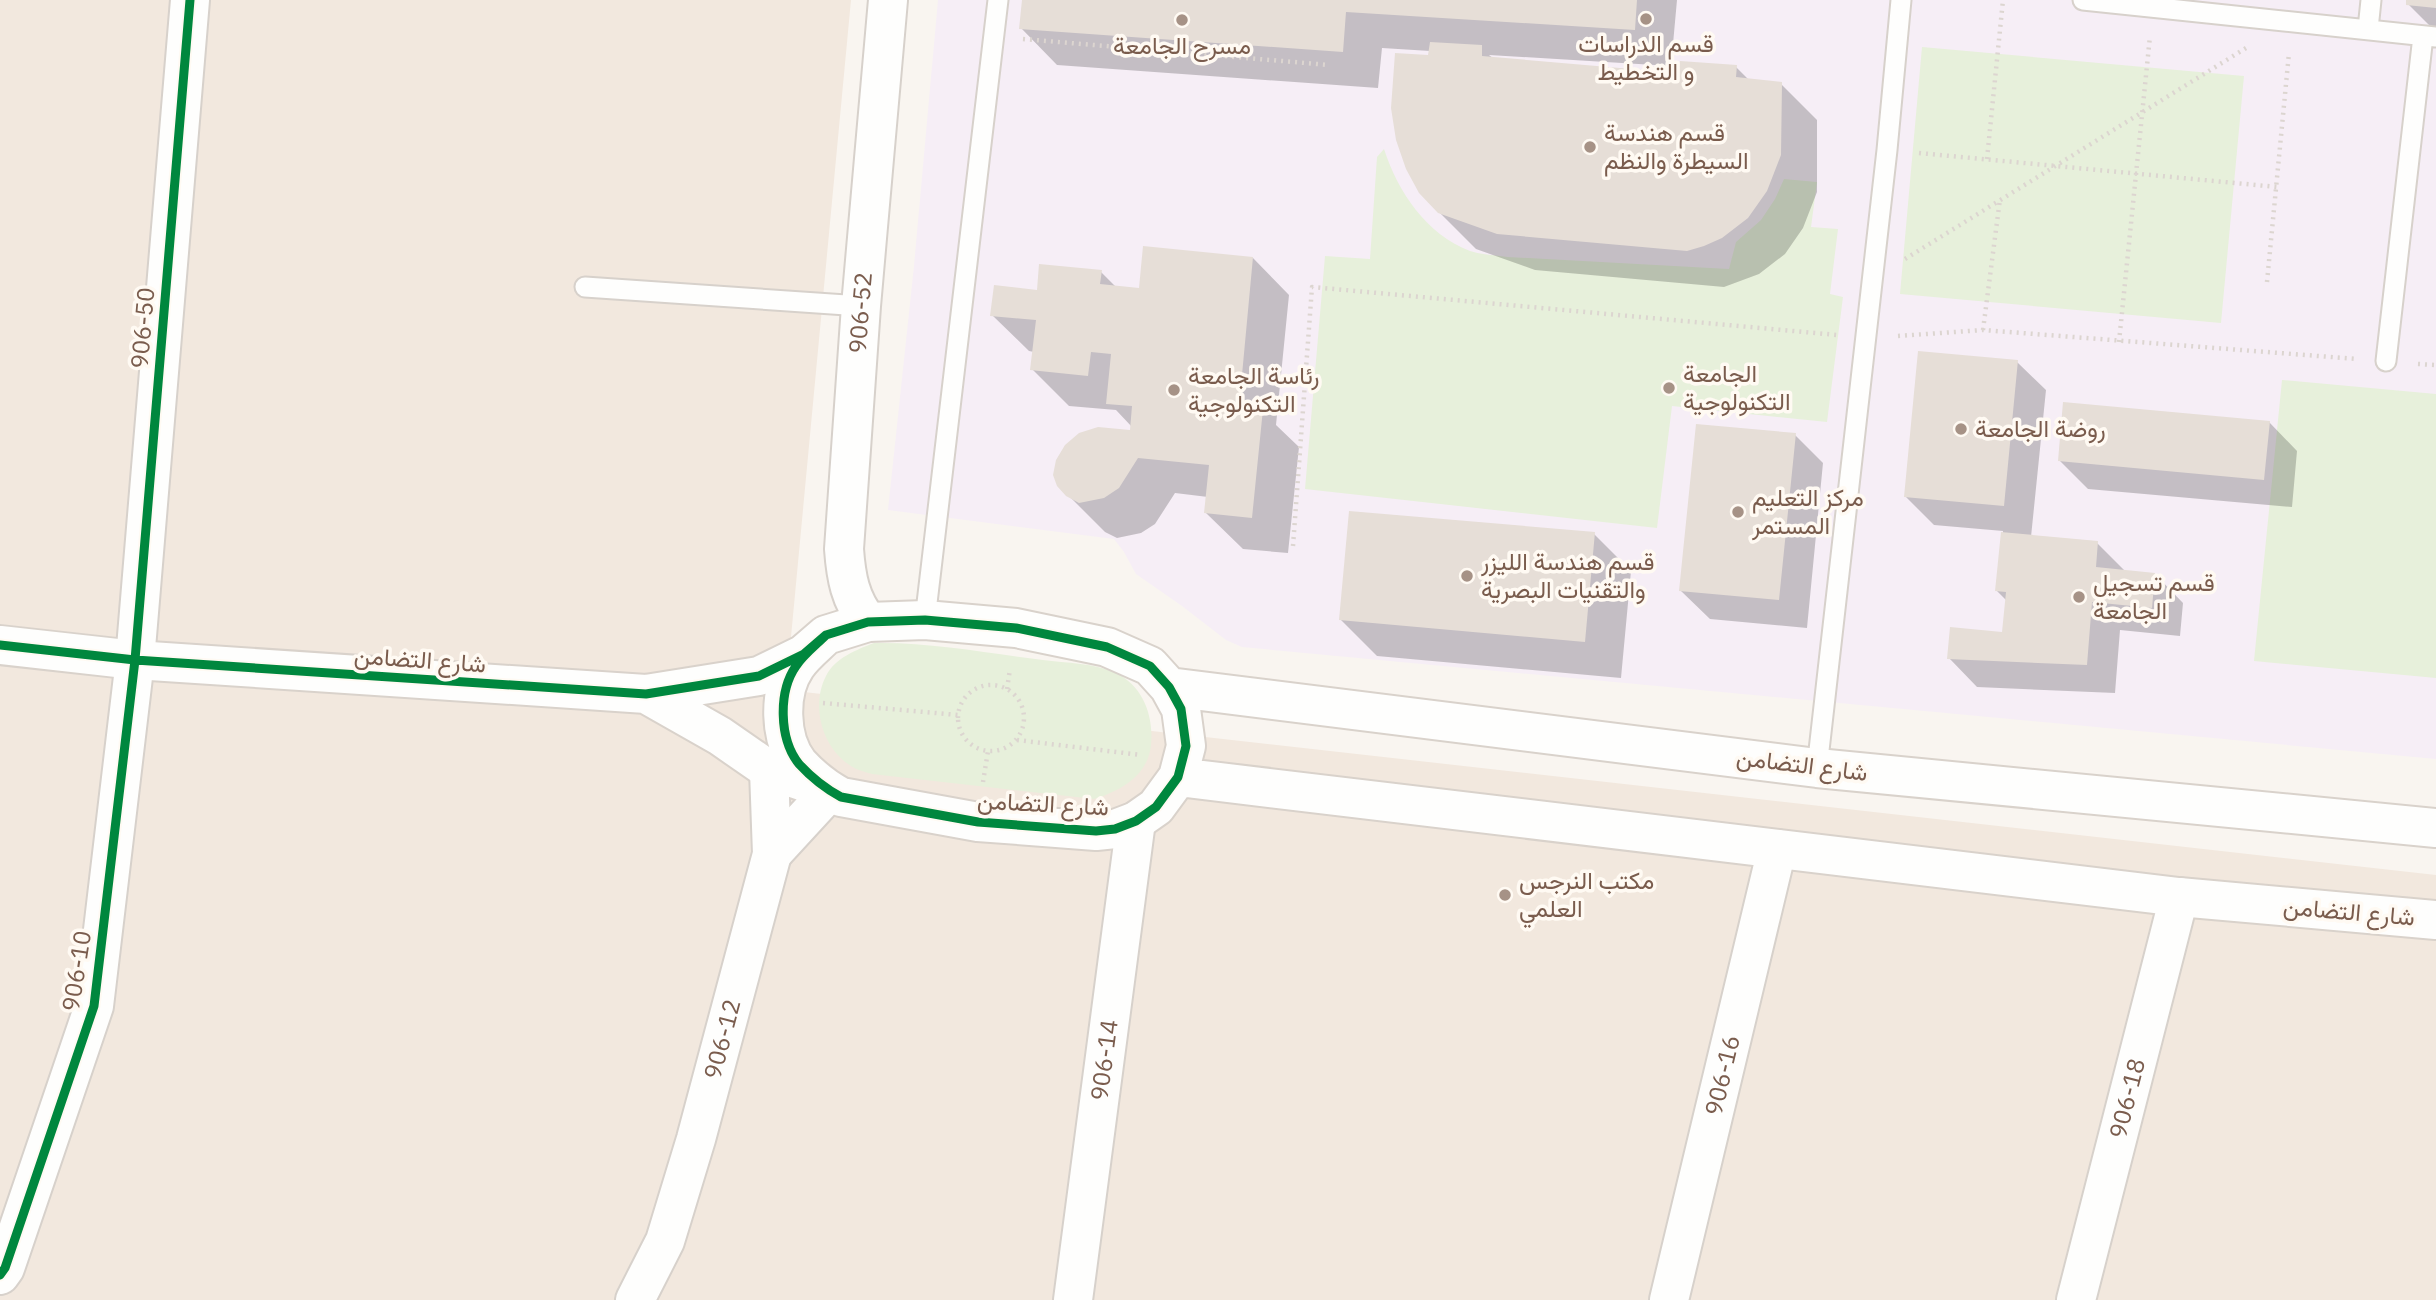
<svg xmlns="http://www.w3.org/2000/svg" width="2436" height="1300" font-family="'IBM Plex Sans',Vazirmatn,sans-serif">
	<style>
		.residential { fill: #f2e8de }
		.education { fill: #f6eef6 }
		.green { fill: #e7f0db }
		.shadow { fill: #0003 }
		.building { fill: #e6ded7 }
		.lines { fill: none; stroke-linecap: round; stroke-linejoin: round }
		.lane-casing { stroke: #d7d1cb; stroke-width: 23 }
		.street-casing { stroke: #d7d1cb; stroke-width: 42 }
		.secondary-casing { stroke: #d9d2cb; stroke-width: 42 }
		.path { stroke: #dcd5d0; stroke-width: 4.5; stroke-dasharray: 2 5; stroke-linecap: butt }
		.lane { stroke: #fefefd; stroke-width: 19 }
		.street { stroke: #fefefd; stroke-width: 38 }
		.secondary { stroke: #fefefd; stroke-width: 38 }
		.cycleway-casing { stroke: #fffaf3; stroke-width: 13 }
		.cycleway { stroke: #00873e; stroke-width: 9 }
		.poi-dot { fill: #a69286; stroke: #fffaf3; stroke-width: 2.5 }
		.labels { text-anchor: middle; stroke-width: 7; stroke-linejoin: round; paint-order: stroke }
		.poi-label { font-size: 24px; fill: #7a5c4d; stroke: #fffaf3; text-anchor: start }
		.street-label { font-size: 24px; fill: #7a5c4d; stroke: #fffaf3 }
	</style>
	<rect width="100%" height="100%" fill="#f9f5f0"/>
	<path class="residential" d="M0,0H851L786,690L2436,875V1300H0Z"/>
	<path class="education" d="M938,0H2436V759L1242,647L1226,640L1182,606L1136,574L1124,552L1114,539L888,510L914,266Z"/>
	<path class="green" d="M1922,47L2244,76L2221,323L1900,294Z
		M1384,149C1398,192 1426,234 1470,251C1482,255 1496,255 1508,257L1729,269L1736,242L1761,220L1775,199L1784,179L1817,182L1811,227L1838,229L1830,294L1843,297L1827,422L1672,406L1657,528L1305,489L1325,256L1370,259L1377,157Z
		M2282,380L2436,394V678L2254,661Z
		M874,643C930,642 987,653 1043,660C1066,663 1095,663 1116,673C1143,686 1154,716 1151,745C1148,776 1120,791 1094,799L872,774C865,772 857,770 851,766C823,749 810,707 826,676C835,658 856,650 874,643Z"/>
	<path class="shadow" d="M1023,0H1677L1671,66L1489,55L1494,59L1680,74L1736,67L1750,81L1781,84L1817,120V192L1803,228L1785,254L1759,274L1724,287L1535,270L1476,249L1439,212L1430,51L1382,48L1378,88L1057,65L1021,28Z
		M2408,0H2436V32L2408,4Z
		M1253,258L1289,295L1276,425L1299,447L1288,553L1243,549L1206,513L1208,497L1175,493L1155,524L1141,533L1117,538L1105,532L1058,485L1131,432L1132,427L1116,410L1069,406L1032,369L1034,352L1029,351L992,315L1038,292L1101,272L1116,287L1141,290Z
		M2017,362L2046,390L2031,537L2097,543L2126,572L2155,574L2183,603L2180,636L2120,630L2115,693L1977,687L1949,658L2004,634L2007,601L1997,591L2003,531L1934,525L1906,497Z
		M2269,422L2297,451L2292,507L2088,489L2059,460Z
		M1795,435L1823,463L1807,628L1710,619L1681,591Z
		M1594,534L1631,571L1621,678L1377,656L1341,620Z"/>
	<path class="building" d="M1022,0H1637L1635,30L1346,12L1343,52L1019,29Z
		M2406,0H2436V8L2406,5Z
		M1430,42L1482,45V56L1678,73L1680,61L1737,65L1736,77L1782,82L1781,155L1767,191L1748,218L1722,238L1704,246L1687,251L1497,234L1438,213L1419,193L1406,169L1396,140L1391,108L1395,53L1428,55Z
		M1143,246L1253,257L1239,407L1263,409L1252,518L1204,513L1209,465L1138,458L1119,488L1104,498L1079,503L1066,496L1057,486L1053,475L1056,460L1065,445L1079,433L1098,427L1130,430L1132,406L1106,404L1111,354L1091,352L1088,376L1030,370L1036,320L990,316L994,285L1037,290L1039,264L1102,270L1100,284L1139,288Z
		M1918,351L2018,360L2004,506L1904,497Z
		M2063,402L2270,421L2264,480L2058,461Z
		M1696,424L1796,433L1779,600L1679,591Z
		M1349,511L1595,532L1585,642L1339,620Z
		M2001,532L2098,541L2096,567L2155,573L2152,608L2092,602L2087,665L1947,659L1950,627L2002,632L2006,592L1995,591Z"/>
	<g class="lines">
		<g class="lane-casing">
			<path id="lane" d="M2083,0L2436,37
				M2368,29L2371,0
				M585,287L861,306
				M2386,361L2423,36
				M925,620L998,0
				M1817,768L1887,150L1901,0"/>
		</g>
		<g class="street-casing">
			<g id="street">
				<path id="s1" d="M868,622C850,600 846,577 844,549L861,306L888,0"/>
				<path d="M772,854L830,791"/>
				<path d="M0,1275L5,1268L94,1006L135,660L190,0"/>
				<path id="s2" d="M635,1300L665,1241L696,1139L772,854L769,770"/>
				<path id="s3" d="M1073,1300L1136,821"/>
				<path id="s4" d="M1669,1300L1777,849"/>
				<path id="s5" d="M2076,1300L2179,897"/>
			</g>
		</g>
		<g class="secondary-casing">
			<path id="secondary" d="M0,645L135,660L646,694L759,676L804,654L826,635L868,622L925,620L1016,628L1107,647L1150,666L1169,687L1181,709L1186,746L1178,777L1156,807L1136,821L1115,829L1096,831L978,822L841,797C826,789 810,776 799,764C779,739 778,692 796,666C803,655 816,645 826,635
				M1169,687L1817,768L2436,828
				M646,694L720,736L769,770L822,788
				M1178,777L2179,897L2436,920"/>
		</g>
		<path class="path" d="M1023,39L1329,65
			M1919,153L2277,187
			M1987,159L2003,0
			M1905,259L2246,48
			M2267,282L2289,53
			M1983,330L2000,199
			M1898,336L1983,330L2357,359
			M2119,342L2150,36
			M2418,364L2436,365
			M1293,546L1312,287L1837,335
			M958 718a33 33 0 1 1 66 0a33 33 0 1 1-66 0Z
			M1007,689L1010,669
			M823,703L958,715
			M1017,740L1141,755
			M983,782L988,751"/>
		<use href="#lane" class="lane"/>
		<use href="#street" class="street"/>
		<use href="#secondary" class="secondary"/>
		<g class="cycleway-casing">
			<path id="cycleway" d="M0,645L135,660L646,694L759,676L804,654L826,635L868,622L925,620L1016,628L1107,647L1150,666L1169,687L1181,709L1186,746L1178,777L1156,807L1136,821L1115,829L1096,831L978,822L841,797C826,789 810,776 799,764C779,739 778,692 796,666C803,655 816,645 826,635
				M0,1275L5,1268L94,1006L135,660L190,0"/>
		</g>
		<use href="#cycleway" class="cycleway"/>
	</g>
	<g class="poi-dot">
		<circle cx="1646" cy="19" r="7"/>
		<circle cx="1182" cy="20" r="7"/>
		<circle cx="1590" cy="147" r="7"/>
		<circle cx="1669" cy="388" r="7"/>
		<circle cx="1174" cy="390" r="7"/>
		<circle cx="1961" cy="429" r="7"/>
		<circle cx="1738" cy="512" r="7"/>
		<circle cx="1467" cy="576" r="7"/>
		<circle cx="2079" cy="597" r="7"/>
		<circle cx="1505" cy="895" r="7"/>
	</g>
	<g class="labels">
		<g class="poi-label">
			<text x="1646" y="52" text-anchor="middle">قسم الدراسات<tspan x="1646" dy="28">و التخطيط</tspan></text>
			<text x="1182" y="54" text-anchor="middle">مسرح الجامعة</text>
			<text x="1604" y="141">قسم هندسة<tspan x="1604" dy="28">السيطرة والنظم</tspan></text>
			<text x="1683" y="382">الجامعة<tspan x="1683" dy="28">التكنولوجية</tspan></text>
			<text x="1188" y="384">رئاسة الجامعة<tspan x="1188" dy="28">التكنولوجية</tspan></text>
			<text x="1975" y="437">روضة الجامعة</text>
			<text x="1752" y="506">مركز التعليم<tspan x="1752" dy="28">المستمر</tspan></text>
			<text x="1481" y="570">قسم هندسة الليزر<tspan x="1481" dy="28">والتقنيات البصرية</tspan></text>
			<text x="2093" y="591">قسم تسجيل<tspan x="2093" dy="28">الجامعة</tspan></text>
			<text x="1519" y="889">مكتب النرجس<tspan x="1519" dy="28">العلمي</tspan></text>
		</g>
		<g class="street-label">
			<text dy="8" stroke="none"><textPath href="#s1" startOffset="315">906-52</textPath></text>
			<text transform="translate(143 328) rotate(-85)" y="8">906-50</text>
			<text transform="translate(420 660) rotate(4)" y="8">شارع التضامن</text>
			<text transform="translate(1802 765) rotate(7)" y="8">شارع التضامن</text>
			<text transform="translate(1043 804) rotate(3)" y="8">شارع التضامن</text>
			<text transform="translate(2349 912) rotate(5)" y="8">شارع التضامن</text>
			<text transform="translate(77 971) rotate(-81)" y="8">906-10</text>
			<text dy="8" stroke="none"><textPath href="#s2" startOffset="276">906-12</textPath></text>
			<text dy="8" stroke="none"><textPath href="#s3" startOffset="242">906-14</textPath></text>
			<text dy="8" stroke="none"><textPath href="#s4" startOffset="231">906-16</textPath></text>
			<text dy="8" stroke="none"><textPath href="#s5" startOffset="208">906-18</textPath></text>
		</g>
	</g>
</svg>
